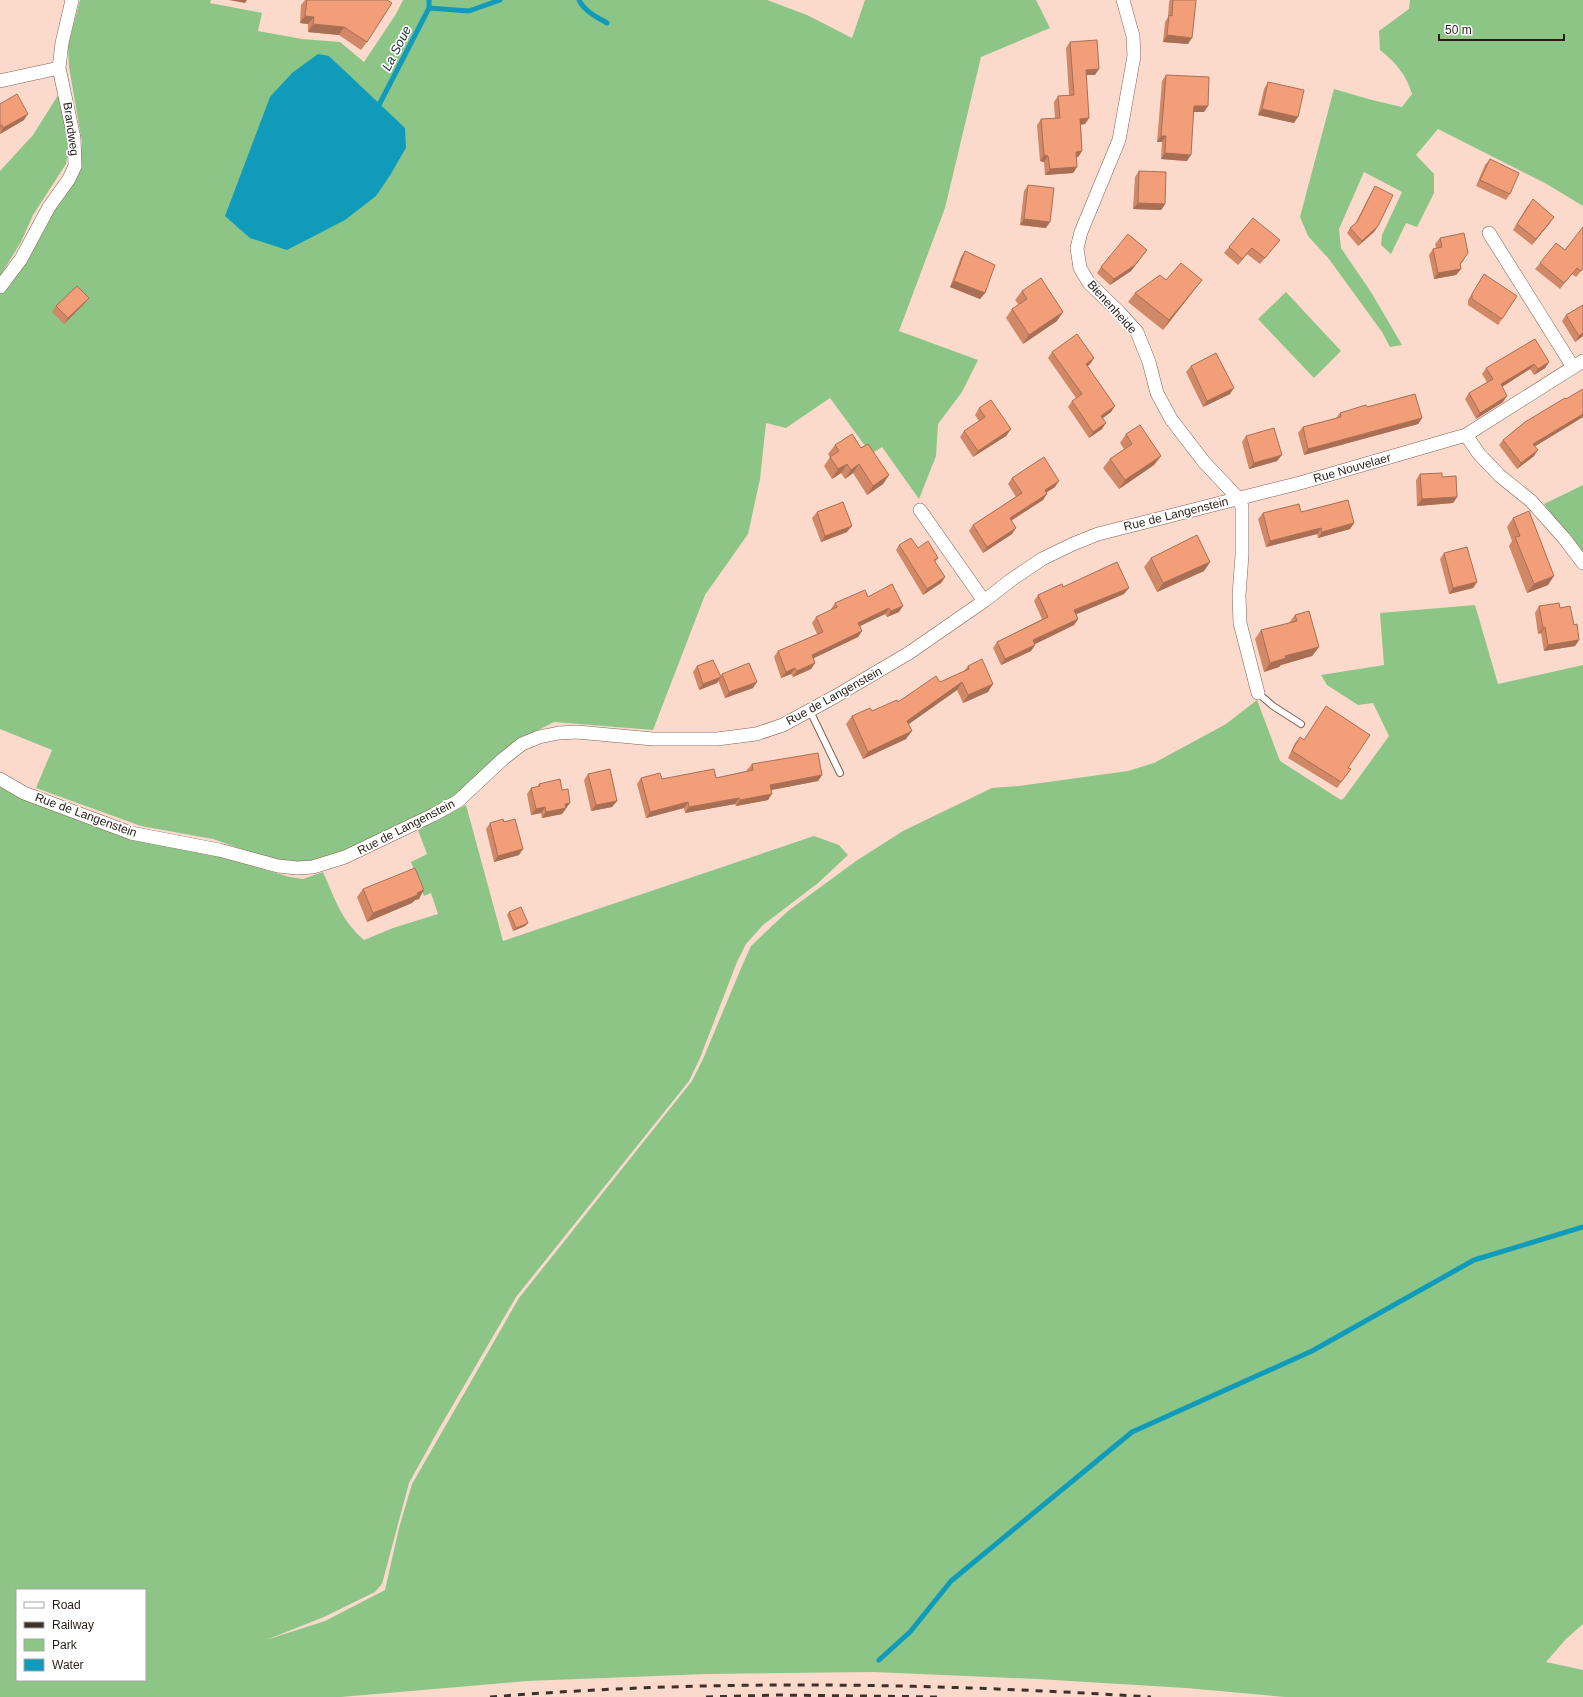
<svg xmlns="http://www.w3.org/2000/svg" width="1583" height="1697" font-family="Arial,sans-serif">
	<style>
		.green { fill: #8cc585; fill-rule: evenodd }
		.water { fill: #119bbb }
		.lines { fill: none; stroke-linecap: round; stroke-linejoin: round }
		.stream { stroke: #119bbb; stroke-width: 5 }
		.lane-casing { stroke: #7f6256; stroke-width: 8 }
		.street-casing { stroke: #7f6256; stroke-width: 14 }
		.lane { stroke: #fff; stroke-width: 6 }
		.street { stroke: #fff; stroke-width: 13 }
		.rail { stroke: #3e312a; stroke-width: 3; stroke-dasharray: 7 7; stroke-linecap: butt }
		.wall { fill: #d08867 }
		.shaded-wall { fill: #a96f54 }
		.building { fill: #f29e78; stroke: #a96f54 }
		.labels { text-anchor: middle; stroke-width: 3.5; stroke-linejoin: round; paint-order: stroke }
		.street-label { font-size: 12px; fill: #281d17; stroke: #fff }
		.water-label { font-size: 13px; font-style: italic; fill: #1b3036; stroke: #fff }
	</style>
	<rect width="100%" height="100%" fill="#fbdacc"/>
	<path class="green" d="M80,0H211L210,3L262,13L258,31L302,39L340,42L364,62L396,14L403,0H767L807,15L852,38L865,0H1036L1050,28L981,57L945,208L899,331L978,360L962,392L938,424L936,456L919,499L882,447L871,454L830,398L786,428L766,423L760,479L748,534L705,595L653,730L554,722L525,737L473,782L448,801L342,854L299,865L272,860L213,839L141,826L36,788L52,750L0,729V292L10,286L52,214L79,174L82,142L69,67L68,46ZM329,56L362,89L406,148L391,174L375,196Z
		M1410,0H1583V206L1545,183L1438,129L1416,155L1434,174V193L1417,227L1406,223L1391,254L1381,245L1382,235L1402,192L1364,172L1339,229L1341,248L1371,292L1402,345L1390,347L1382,332L1329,259L1308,236L1300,217L1334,89L1372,100L1402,107L1412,94C1406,74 1396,63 1380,50L1379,31L1409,9Z
		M60,92L66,128L68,152L66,164L33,215L21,242L0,276V171L33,135Z
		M1286,292L1341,351L1314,378L1258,319Z
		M1583,485V555L1544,504Z
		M1475,605L1498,684L1583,665V1624L1566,1639L1546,1662L1583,1670V1697H1285L1186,1688L1037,1679L874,1672L707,1674L527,1681L341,1697H0V785L141,840L217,856L290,877L303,879L323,872C335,899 341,920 364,940L393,928L438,914L431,893L424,896L411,862L427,854L418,830L466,805L503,941L814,836L839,845L848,855L818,883L763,925L746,944L737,962L700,1058L689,1081L516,1297L440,1427L409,1483L382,1584L375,1592L324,1617L266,1640L325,1621L385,1590L399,1528L412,1484L519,1298L692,1081L703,1059L742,966L751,946L788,911L856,861L903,831L992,788L1019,786L1128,771L1154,763L1226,724L1257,700L1280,761L1341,800L1344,798L1389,736L1373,703L1358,705L1327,685L1321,675L1384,665L1380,613ZM17,1590H145V1680H17Z"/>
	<path class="water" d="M318,54L329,56L405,128L406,148L391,174L376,196L345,220L287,250L250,238L225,216L270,97L292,73Z"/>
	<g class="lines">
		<path class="stream" d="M579,0C584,11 597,17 607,23
			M429,8L469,11L500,0
			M379,105L429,8V0
			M879,1660L910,1632L951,1581L1132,1432L1312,1351L1474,1260L1583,1227"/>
		<g class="lane-casing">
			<path id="lane" d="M1258,693L1273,706L1301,724
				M810,711L840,773"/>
		</g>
		<g class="street-casing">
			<path id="street" d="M1123,0L1133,36L1134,56L1119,140L1081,232L1077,248L1080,268L1089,283L1120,313L1137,332L1149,362L1157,393L1171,419L1204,462L1238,498L1242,507V555L1239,595L1240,623L1258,693
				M0,81L59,68
				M1489,233L1573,367
				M0,287L21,259L49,207L69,179L75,166L74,138L59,68L62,43L72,0
				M1466,435L1479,454L1500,476L1531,501L1564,538L1583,563
				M920,510L984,601
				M0,779L24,793L131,833L219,850L278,866L297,868L313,867L345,857L433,815L458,801L503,759L522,744L539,737L559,733L577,732L653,739H717L756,734L783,725L836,696L909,653L984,601L1011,580L1042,559L1073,544L1098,534L1300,483L1466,435L1583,361"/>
		</g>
		<use href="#lane" class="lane"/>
		<use href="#street" class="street"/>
		<path class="rail" d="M490,1697C709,1679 931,1683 1151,1697
			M706,1697L779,1695L940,1697"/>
	</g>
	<path class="wall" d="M305,0H387L367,42L361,50L339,35L308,32V24L300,23L301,5Z
		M1170,0H1196L1188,44L1163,42L1165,22L1168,17L1169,2Z
		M1070,42L1095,75H1086L1089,118L1085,124L1081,125L1082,151L1078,157H1076L1077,167L1073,173L1045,175L1044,162L1040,161L1037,125L1041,119L1055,118L1054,102L1058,96L1069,95L1066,48Z
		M1166,75L1208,106L1204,112H1193L1187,161L1161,159L1162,142H1157L1162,81Z
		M1268,82L1294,123L1258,115L1264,89Z
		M0,104L24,120L0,134Z
		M1490,159L1510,194L1506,200L1476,186L1485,165Z
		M1139,171L1165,204L1161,210L1133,209L1135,177Z
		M1028,185L1046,228L1020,225L1024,191Z
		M1375,186L1378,226L1374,232L1358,246L1347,233L1350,228L1355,224L1372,191Z
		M1528,205L1554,217L1532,245L1513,230Z
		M1583,227V269L1576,277L1572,274L1560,289L1535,269L1540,263L1565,250Z
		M1440,238L1464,260L1460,265L1461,269L1456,275L1434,279L1429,255L1433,249L1436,248L1435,244Z
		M1280,240L1260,264L1247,254L1238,265L1224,253L1229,247Z
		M1147,250L1131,271L1110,285L1097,273L1101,267Z
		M965,251L985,293L980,299L950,287L961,257Z
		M1166,280H1202L1195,289L1163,330L1128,302L1135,293Z
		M1480,281L1517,296L1498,325L1468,305V300Z
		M1022,291L1057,321L1023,344L1006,318L1012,309L1019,305L1015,300Z
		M89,298L84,304L64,324L52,312L56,306Z
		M1583,305V336L1575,342L1562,321L1566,315Z
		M1052,352L1094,358L1090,364L1088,366L1111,412L1103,418L1102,429L1089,438L1068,407L1072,401L1076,398L1048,358Z
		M1549,362L1545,368L1534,375L1530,369L1502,387L1503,402L1476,419L1465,399L1469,393L1487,382L1482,374L1486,368Z
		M1191,366L1230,394L1203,407L1186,372Z
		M1583,389V417L1535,446L1534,456L1517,469L1499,445L1503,440L1566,399Z
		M1367,407L1422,418L1418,424L1304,455L1298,433L1303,427L1336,418L1340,413Z
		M979,408L1011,429L1006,436L973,457L960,437L964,431L979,421L975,415Z
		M1126,434L1161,456L1154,465L1119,489L1103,468L1110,459L1124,449L1120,443Z
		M1246,436L1277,461L1249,469L1242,442Z
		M835,445L861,448L889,475L883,484L867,495L853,473L845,479L841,473L832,479L824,466L830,457L828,454Z
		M1420,474L1442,477L1457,497L1453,503L1417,506L1416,480Z
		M1012,478L1055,487L1046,493L1043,500L1011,521L1012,534L983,553L969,531L973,525L1016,497L1008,484Z
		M817,512L847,532L821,542L812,518Z
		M1301,512L1354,523L1350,529L1318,538L1317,534L1266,547L1258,519L1263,513Z
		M1513,518L1548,585L1527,593L1509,546L1512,541L1507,527Z
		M899,545L918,548L938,558L935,562L945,577L941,583L923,595L896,550Z
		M1444,553L1477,582L1473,588L1449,594L1440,559Z
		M1151,558L1210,562L1204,571L1157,592L1144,567Z
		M1063,587L1124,594L1076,614L1078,619L1074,625L1035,644V645L1031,651L1001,665L993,648L997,642L1042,619L1034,601L1038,595Z
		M868,597L899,612L887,617L885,614L860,626L862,631L858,637L813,658L815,663L811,669L793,677L791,674L781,678L774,657L778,651L817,634L812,623L816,617L832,610L831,609L835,603Z
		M1539,606L1560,608L1574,625L1579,640L1575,646L1544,651L1541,633L1538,634L1535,613Z
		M1295,615L1319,647L1312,656L1281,665L1279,667L1264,672L1255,639L1261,630L1289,623Z
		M697,666L721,677L717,683L699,690L693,672Z
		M968,666L988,692L963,703L957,690L908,724L906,739L863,759L846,724L852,716L872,711L898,702L964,671Z
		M722,674L753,688L725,698L718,680Z
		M1300,737L1351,769L1337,788L1288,758L1295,743Z
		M752,764L822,775L818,781L771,790L768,800L736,806L735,804L685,813L684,808L646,818L637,784L641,778L662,779L716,778L747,771V770Z
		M588,774L617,801L612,807L591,811L584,780Z
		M539,784L566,809L562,814L542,818L541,813L531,815L527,794L531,788L537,787Z
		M504,822L519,855L494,862L486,829L490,823Z
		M363,889L419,899L415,900L412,903L367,922L357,897Z
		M509,912L525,926L513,931L507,915Z"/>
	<path class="shaded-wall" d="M229,0H247L245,3Z
		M305,16L314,17L308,24L300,23Z
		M313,24L344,27L339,35L308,32Z
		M1167,35L1192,38L1188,44L1163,42Z
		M1099,69L1095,75H1082L1086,70Z
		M1194,106H1208L1204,112H1190Z
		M1262,109L1298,117L1294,123L1258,115Z
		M28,114L24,120L0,134L3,128Z
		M1089,118L1085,124L1076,125L1080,119Z
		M1161,136H1166L1162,142H1157Z
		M1082,151L1078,157L1072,158L1076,152Z
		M1165,153L1191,155L1187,161L1161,159Z
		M1044,155L1048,156L1044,162L1040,161Z
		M1077,167L1073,173L1045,175L1050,169Z
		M1138,203L1165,204L1161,210L1133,209Z
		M1554,217L1550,223L1532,245L1536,239Z
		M1024,219L1050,222L1046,228L1020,225Z
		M1378,226L1374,232L1358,246L1362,241Z
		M1252,248L1247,254L1238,265L1242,259Z
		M1147,250L1131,271L1110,285L1114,279Z
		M1468,253L1456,270L1461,269L1456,275L1434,279L1438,273L1460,264Z
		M1202,280L1195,289L1163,330L1169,320Z
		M954,281L985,293L980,299L950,287Z
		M89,298L84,304L64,324L68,318Z
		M1063,312L1057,321L1023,344L1029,335Z
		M1583,333V336L1575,342L1579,336Z
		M1094,358L1090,364L1082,370L1086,364Z
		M1549,362L1545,368L1534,375L1538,369Z
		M1534,364L1530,369L1497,390L1501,384Z
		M1234,388L1230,394L1203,407L1207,401Z
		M1507,396L1503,402L1476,419L1480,413Z
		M1115,406L1111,412L1097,422L1101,416Z
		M1583,414V417L1529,450L1533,444Z
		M1422,418L1418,424L1304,455L1308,449Z
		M1106,423L1102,429L1089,438L1093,432Z
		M1011,429L1006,436L973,457L978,451Z
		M1538,450L1534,456L1517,469L1521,463Z
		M1282,455L1277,461L1249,469L1254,463Z
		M1161,456L1154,465L1119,489L1125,480Z
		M847,464L841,473L832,479L838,469Z
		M859,464L853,473L845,479L851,470Z
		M889,475L883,484L867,495L873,486Z
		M1059,481L1055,487L1040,496L1045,490Z
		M1047,494L1043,500L1005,524L1010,518Z
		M1457,497L1453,503L1417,506L1422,499Z
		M1354,523L1350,529L1318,538L1322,532Z
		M852,526L847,532L821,542L825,536Z
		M1016,528L1012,534L983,553L987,547Z
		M1321,528L1317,534L1266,547L1270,541Z
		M1210,562L1204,571L1157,592L1163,583Z
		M1554,576L1548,585L1527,593L1534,584Z
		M945,577L941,583L923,595L927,589Z
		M1477,582L1473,588L1449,594L1453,588Z
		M1129,588L1124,594L1070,617L1074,610Z
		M903,606L899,612L887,617L891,611Z
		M889,608L885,614L854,629L858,623Z
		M1078,619L1074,625L1029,647L1033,640Z
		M1545,627L1541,633L1538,634L1543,628Z
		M862,631L858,637L808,661L812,655Z
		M1579,640L1575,646L1544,651L1548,645Z
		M1035,645L1031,651L1001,665L1005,659Z
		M1319,647L1312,656L1281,665L1279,667L1264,672L1270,663L1285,656Z
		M815,663L811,669L793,677L797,671Z
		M795,668L791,674L781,678L786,672Z
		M721,677L717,683L699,690L703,684Z
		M757,682L753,688L725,698L729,692Z
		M962,682L957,690L902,729L907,721Z
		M993,684L988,692L963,703L968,695Z
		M912,731L906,739L863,759L868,752Z
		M822,775L818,781L766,791L770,785Z
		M772,794L768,800L736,806L740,800Z
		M739,798L735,804L685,813L689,807Z
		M617,801L612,807L591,811L596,805Z
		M688,802L684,808L646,818L650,812Z
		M570,803L562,814L542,818L546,812L565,804Z
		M545,807L541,813L531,815L536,809Z
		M523,849L519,855L494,862L498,856Z
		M424,890L419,899L415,900L412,903L367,922L373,913Z
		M528,923L525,926L513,931L516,928Z"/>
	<path class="building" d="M307,0H387L392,3L367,42L344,27L313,24L314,17L305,16Z
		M1173,0H1196L1192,38L1167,35L1169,15L1172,16Z
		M1097,40L1099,69L1086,70L1089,118L1080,119L1082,151L1076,152L1077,167L1050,169L1048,156L1044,155L1041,119L1060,118L1058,96L1074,95L1070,42Z
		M1166,75L1209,77L1208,106H1194L1191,155L1165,153L1166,136H1161Z
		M1268,82L1304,90L1298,117L1262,109Z
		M17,94L28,114L3,128L2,125L0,126V104Z
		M1490,159L1519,173L1510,194L1480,180Z
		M1139,171L1166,172L1165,204L1138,203Z
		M1028,185L1054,188L1050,222L1024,219Z
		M1375,186L1393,195L1378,226L1362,241L1350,228L1357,222Z
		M1533,199L1554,217L1536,239L1517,224Z
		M1253,218L1280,240L1265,258L1252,248L1242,259L1229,247Z
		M1583,227V268L1581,271L1577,268L1564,283L1540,263L1556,243L1565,250Z
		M1464,233L1468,253L1460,264L1461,269L1438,273L1433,249L1442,247L1440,238Z
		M1128,234L1147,250L1135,265L1114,279L1101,267Z
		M965,251L995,265L985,293L954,281Z
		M1181,263L1202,280L1169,320L1135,293L1160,275L1166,280Z
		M1484,274L1517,296L1502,319L1472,299V294Z
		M1041,278L1063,312L1029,335L1012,309L1027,299L1022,291Z
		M77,286L89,298L68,318L56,306Z
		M1583,305V333L1579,336L1566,315Z
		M1077,334L1094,358L1086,364L1115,406L1101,416L1106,423L1093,432L1072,401L1082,394L1052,352Z
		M1535,339L1549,362L1538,369L1534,364L1501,384L1507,396L1480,413L1469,393L1493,379L1486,368Z
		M1216,353L1234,388L1207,401L1191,366Z
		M1583,389V414L1533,444L1538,450L1521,463L1503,440L1525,422L1565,398L1566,399Z
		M1415,394L1422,418L1308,449L1303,427L1341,417L1340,413L1366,405L1367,407Z
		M991,400L1011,429L978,451L964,431L985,417L979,408Z
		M1140,425L1161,456L1125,480L1110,459L1132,444L1126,434Z
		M1274,428L1282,455L1254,463L1246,436Z
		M852,434L861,448L868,444L889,475L873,486L859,464L851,470L847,464L838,469L830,457L839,451L835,445Z
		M1044,457L1059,481L1045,490L1047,494L1010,518L1016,528L987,547L973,525L1022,493L1012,478Z
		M1442,473V477L1456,476L1457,497L1422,499L1420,474Z
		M1348,500L1354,523L1322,532L1321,528L1270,541L1263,513L1299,504L1301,512Z
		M843,502L852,526L825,536L817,512Z
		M1529,511L1554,576L1534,584L1515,537L1520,536L1513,518Z
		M1197,535L1210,562L1163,583L1151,558Z
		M911,538L918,548L928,541L938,558L934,560L945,577L927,589L899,545Z
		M1467,547L1477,582L1453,588L1444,553Z
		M1117,562L1129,588L1074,610L1078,619L1033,640L1035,645L1005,659L997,642L1048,617L1038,595L1062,584L1063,587Z
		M892,584L903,606L891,611L889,608L858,623L862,631L812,655L815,663L797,671L795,668L786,672L778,651L823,632L816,617L837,607L835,603L865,590L868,597Z
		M1559,603L1560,608L1570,606L1574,625L1577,624L1579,640L1548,645L1545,627L1543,628L1539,606Z
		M1309,611L1319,647L1285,656L1286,658L1270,663L1261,630L1297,621L1295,615Z
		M982,659L993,684L968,695L962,682L907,721L912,731L868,752L852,716L870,708L872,711L897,700L898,702L936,676L940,682L969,669L968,666Z
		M713,660L721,677L703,684L697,666Z
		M749,663L757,682L729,692L722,674Z
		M1326,706L1370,735L1348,768L1351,769L1341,782L1292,751L1300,737L1304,740Z
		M818,753L822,775L770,785L772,794L740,800L739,798L689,807L688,802L650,812L641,778L660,773L662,779L714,769L716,778L753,770L752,764Z
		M610,769L617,801L596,805L588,774Z
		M560,779L562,790L568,789L570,803L565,804L566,808L546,812L545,807L536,809L531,788L540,786L539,784Z
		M503,819L504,822L515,819L523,849L498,856L490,823Z
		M415,868L424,890L417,893L418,895L373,913L363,889Z
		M521,907L528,923L516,928L509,912Z"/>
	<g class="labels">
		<g class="street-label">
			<text transform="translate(71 129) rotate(82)" y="4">Brandweg</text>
			<text transform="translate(1112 307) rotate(48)" y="4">Bienenheide</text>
			<text transform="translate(1352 468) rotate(-16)" y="4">Rue Nouvelaer</text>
			<text transform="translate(1176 514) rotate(-14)" y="4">Rue de Langenstein</text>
			<text transform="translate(834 696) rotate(-29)" y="4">Rue de Langenstein</text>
			<text transform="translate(86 815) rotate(20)" y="4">Rue de Langenstein</text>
			<text transform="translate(406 827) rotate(-27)" y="4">Rue de Langenstein</text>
		</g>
		<g class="water-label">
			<text transform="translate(396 48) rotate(-63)" y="5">La Soue</text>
		</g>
	</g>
	<rect x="16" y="1589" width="130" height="92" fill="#ffffff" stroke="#a9a5a2"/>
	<rect x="24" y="1602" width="20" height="6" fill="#ffffff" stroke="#a9a5a2"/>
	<text x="52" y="1609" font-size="12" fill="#281d17">Road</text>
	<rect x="24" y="1622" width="20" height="6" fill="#3e312a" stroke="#a9a5a2"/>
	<text x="52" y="1629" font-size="12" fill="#281d17">Railway</text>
	<rect x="24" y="1639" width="20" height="12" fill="#8cc585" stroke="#a9a5a2"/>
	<text x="52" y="1649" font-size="12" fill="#281d17">Park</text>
	<rect x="24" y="1659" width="20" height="12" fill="#119bbb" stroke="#a9a5a2"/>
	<text x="52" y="1669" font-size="12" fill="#281d17">Water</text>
	<path d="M1439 34v6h125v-6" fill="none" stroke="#281d17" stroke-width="2"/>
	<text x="1445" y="34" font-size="12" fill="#281d17" stroke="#ffffff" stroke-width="3" paint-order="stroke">50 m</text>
</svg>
